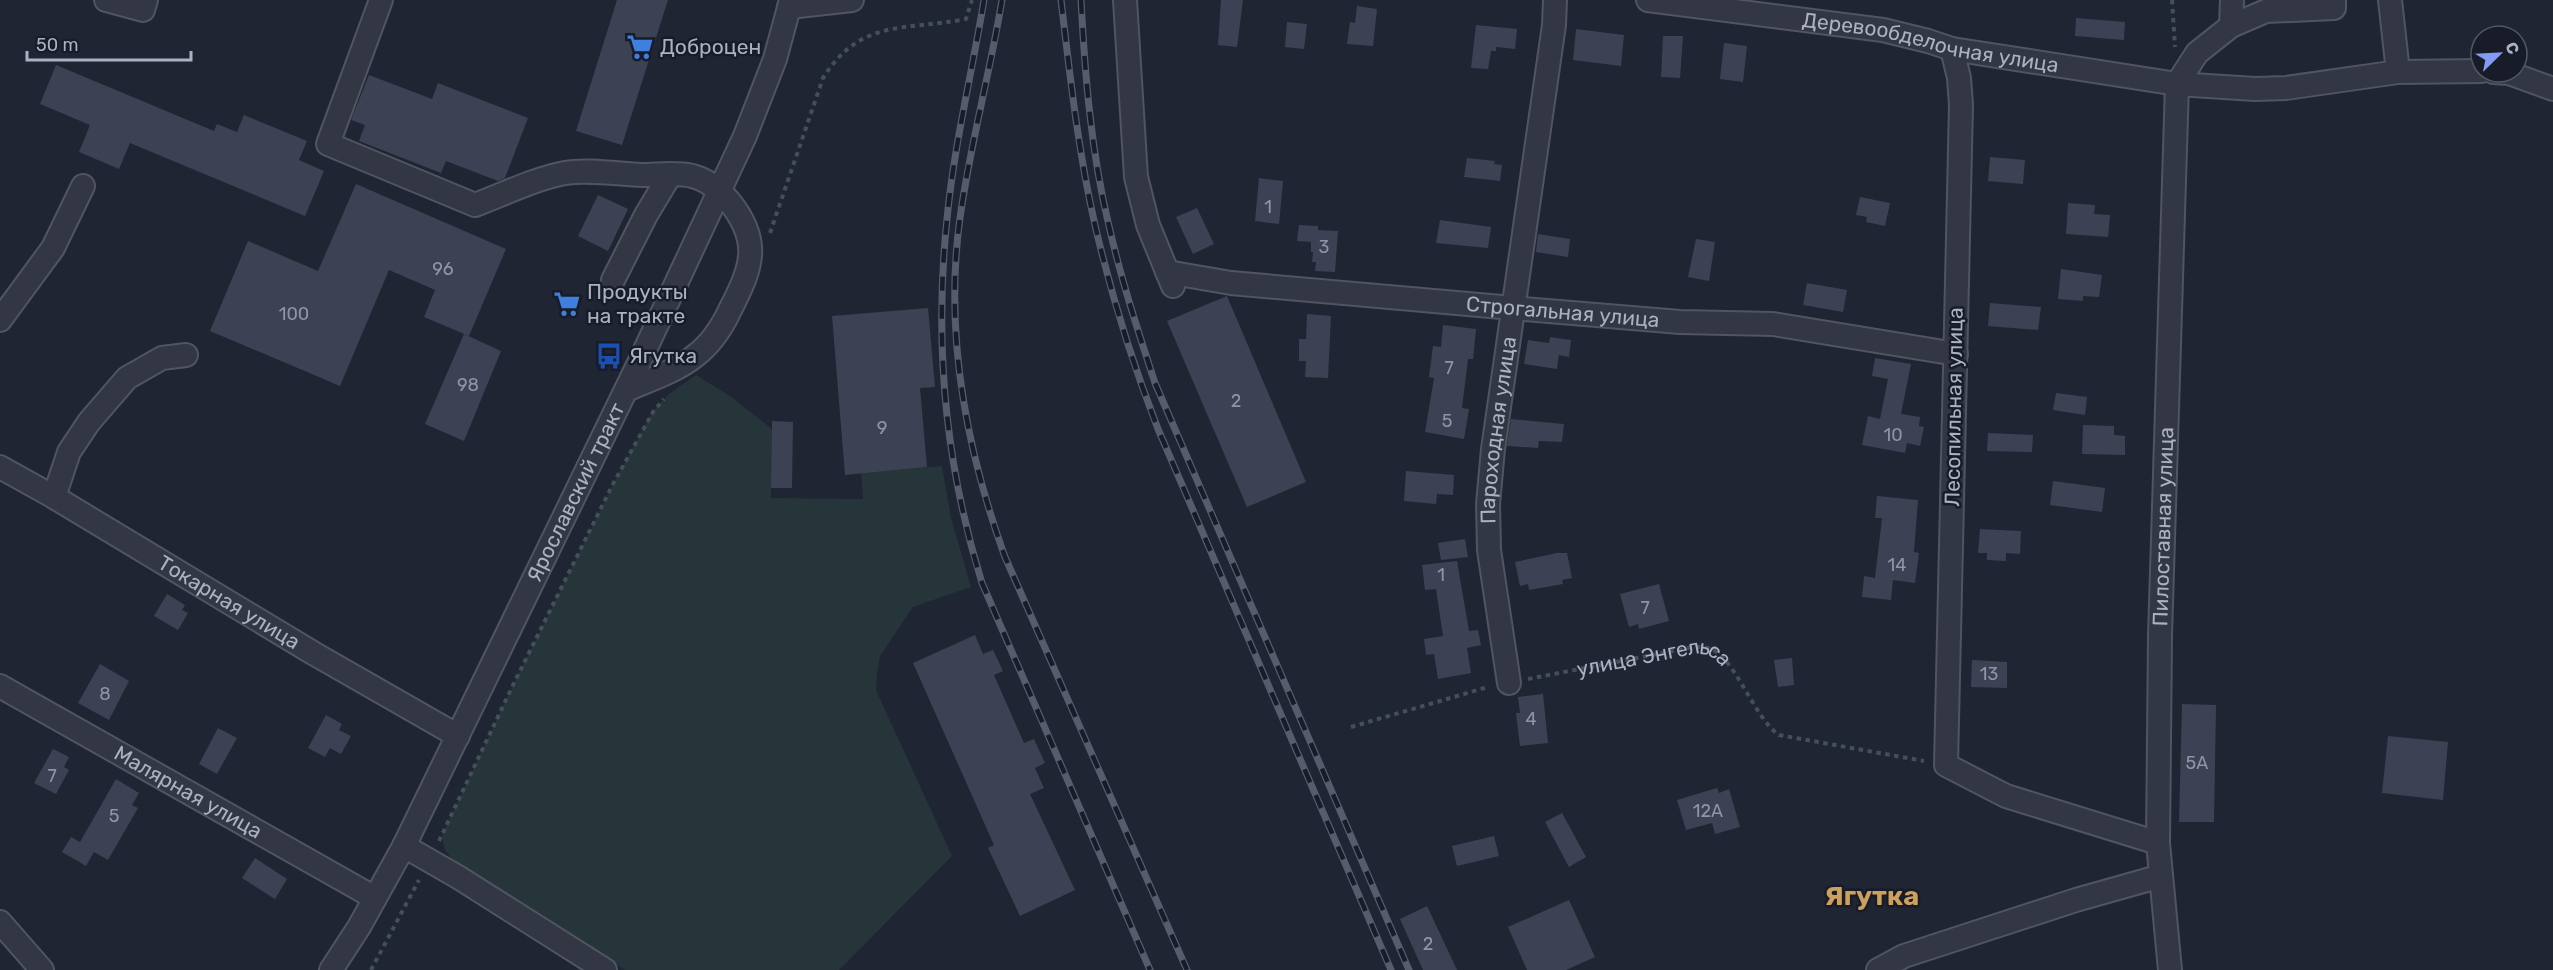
<svg xmlns="http://www.w3.org/2000/svg" width="2553" height="970" font-family="Rubik,sans-serif">
	<style>
		.green { fill: #253539 }
		.building { fill: #3c4254 }
		.lines { fill: none; stroke-linecap: round; stroke-linejoin: round }
		.minor-casing { stroke: #505463; stroke-width: 26 }
		.path { stroke: #435056; stroke-width: 4; stroke-dasharray: 4.5 4.5; stroke-linecap: butt }
		.minor { stroke: #333744; stroke-width: 22 }
		.rail-casing { stroke: #575c6d; stroke-width: 7 }
		.rail { stroke: #181c29; stroke-width: 4.5; stroke-dasharray: 14; stroke-linecap: butt }
		.labels { text-anchor: middle; stroke-width: 5; stroke-linejoin: round; paint-order: stroke }
		.number-label { font-size: 18px; fill: #9095a6 }
		.street-label { font-size: 21px; fill: #acb1c2; stroke: #181c29 }
		.poi-label { font-size: 21px; fill: #acb1c2; stroke: #181c29; text-anchor: start }
		.district-label { font-size: 27px; font-weight: bold; fill: #cca05d; stroke: #181c29 }
	</style>
	<rect width="100%" height="100%" fill="#1f2533"/>
	<path class="green" d="M696,375L730,396L772,429L771,498L863,499L861,473L942,466L951,518L971,587L913,607L880,656L877,674L876,690L952,856L839,970H625L454,862L445,850L442,835L513,685L613,484L652,412L669,394Z"/>
	<path class="building" d="M617,0H668L622,145L576,131Z
		M1221,0H1243L1237,47L1218,45Z
		M1357,6L1377,9L1373,46L1347,44L1350,22L1355,23Z
		M2076,18L2125,22L2124,40L2075,36Z
		M1287,22L1307,24L1304,49L1285,47Z
		M1476,25L1517,29L1515,49L1496,47V51H1491L1488,69L1471,68Z
		M1576,29L1624,35L1621,66L1573,60Z
		M1663,36H1683L1680,78L1661,77Z
		M1724,43L1747,46L1743,82L1720,79Z
		M56,65L214,131L217,124L237,132L244,115L307,141L299,160L324,171L305,216L130,143L119,169L79,152L90,125L40,104Z
		M369,75L432,99L438,83L528,118L505,178L498,181L446,161L441,173L359,141L365,125L351,120Z
		M1990,157L2025,160L2023,184L1988,181Z
		M1467,158L1495,161L1494,164L1502,165L1500,181L1464,177Z
		M1259,178L1283,181L1279,224L1255,221Z
		M356,184L506,249L469,336L424,317L435,290L389,270L340,386L210,331L248,241L318,271Z
		M598,195L628,209L608,251L578,236Z
		M1860,197L1890,203L1885,226L1866,222L1867,217L1856,215Z
		M2068,203L2095,205L2094,214L2110,215L2108,237L2066,234Z
		M1197,208L1214,244L1193,254L1176,217Z
		M1440,220L1491,227L1488,248L1436,243Z
		M1299,225L1318,226V230L1338,231L1335,272L1315,271L1316,262H1312L1313,252H1311V242L1297,241Z
		M1538,234L1570,239L1568,257L1536,252Z
		M1696,239L1715,242L1709,281L1688,277Z
		M2061,269L2102,275L2099,297L2083,296V301L2058,299Z
		M1807,283L1847,290L1843,312L1803,305Z
		M1227,296L1306,482L1247,507L1167,321Z
		M1990,303L2041,307L2038,330L1988,326Z
		M928,308L935,387L920,388L927,467L845,475L832,316Z
		M1307,314L1331,316L1328,378L1305,377L1306,361H1299V339H1306Z
		M1443,325L1476,329L1473,359H1468L1462,408L1469,409L1464,439L1425,432L1434,378L1429,377L1433,346L1441,347Z
		M464,334L501,351L464,441L425,424Z
		M1550,337L1571,340L1569,357L1559,355L1557,369L1524,364L1528,340L1549,343Z
		M1875,358L1911,364L1901,414L1920,417L1919,426L1924,427L1920,446L1907,443L1905,453L1862,445L1868,416L1880,419L1888,379L1872,376Z
		M2056,393L2087,397L2085,415L2053,410Z
		M1511,419L1564,424L1562,442L1539,441L1538,448L1507,446Z
		M772,421L793,422L792,488H771Z
		M2083,425L2114,426V435L2125,436V455L2082,454Z
		M1988,433L2033,435L2032,452L1987,451Z
		M1406,471L1454,475L1453,495L1437,494L1436,504L1404,501Z
		M2053,481L2105,488L2102,512L2050,505Z
		M1877,496L1918,500L1914,552L1919,553L1915,583L1893,580L1891,600L1862,597L1864,576L1875,578L1882,518H1875Z
		M1980,529L2021,531L2020,554L2006,553V561L1987,560V553H1978Z
		M1465,539L1468,557L1441,560L1438,543Z
		M1557,553H1567L1572,578L1562,580L1563,584L1529,590L1528,584L1520,586L1515,562Z
		M1457,561L1469,631L1478,630L1481,645L1467,648L1471,673L1438,679L1434,654L1426,655L1424,639L1443,636L1436,589L1425,590L1422,565Z
		M1659,584L1669,621L1639,629L1638,624L1629,627L1620,594Z
		M167,594L185,605L182,610L188,613L178,630L154,616Z
		M975,635L983,654L993,650L1003,671L994,675L1024,743L1034,739L1045,763L1035,768L1044,788L1030,794L1075,890L1020,916L988,848L994,845L913,663Z
		M1792,658L1794,685L1778,687L1774,660Z
		M1972,660L2007,662V688L1971,687Z
		M100,664L129,681L109,720L78,703Z
		M1543,694L1548,743L1520,746L1516,713H1520L1518,697Z
		M2182,704L2216,705L2214,822H2179Z
		M326,715L342,724L339,730L351,736L341,754L330,748L325,757L308,748Z
		M218,728L237,738L217,774L199,764Z
		M2388,736L2448,742L2443,800L2382,793Z
		M53,749L69,757L64,767L69,770L56,794L34,783Z
		M116,779L139,793L132,805L138,808L108,860L94,852L86,866L62,852L71,837L80,842Z
		M1717,788L1719,793L1729,789L1740,827L1715,834L1712,823L1686,830L1677,800Z
		M1562,813L1586,857L1569,867L1545,822Z
		M1494,836L1499,856L1457,866L1452,846Z
		M255,858L287,879L275,899L242,878Z
		M1569,900L1595,957L1566,970H1527L1508,927Z
		M1427,906L1457,970H1423L1400,919Z"/>
	<g class="lines">
		<g class="minor-casing">
			<g id="minor">
				<path d="M106,0L143,10L146,0"/>
				<path d="M381,0L328,144L475,205C504,194 534,179 565,173C587,169 619,174 642,175C657,175 677,172 692,176C706,179 720,191 729,201C762,242 752,267 730,310C722,327 711,344 695,356C675,372 649,380 626,390"/>
				<path d="M1125,0L1136,177L1148,225L1173,286"/>
				<path id="s2" d="M1648,0L1883,30L1928,41L1952,49L2177,84L2255,89L2286,88L2398,72L2481,71"/>
				<path d="M2390,0L2398,72"/>
				<path d="M789,7L852,0"/>
				<path d="M2231,26L2266,11L2334,8V0"/>
				<path d="M1952,49L1959,78L1961,105L1946,765L2006,796L2158,843"/>
				<path d="M2493,72L2509,73L2553,89"/>
				<path d="M2177,84L2197,53L2231,26L2232,0"/>
				<path id="s3" d="M1167,272L1231,283L1513,308L1680,322L1773,324L1956,354"/>
				<path d="M613,280L646,215L670,175"/>
				<path d="M0,320L53,248L83,186"/>
				<path id="s4" d="M0,467L54,497L313,653L458,736"/>
				<path d="M54,497L69,452L89,422L127,378L162,358L186,355"/>
				<path id="s5" d="M1509,683L1489,550L1488,504L1493,449L1554,25L1555,0"/>
				<path id="s6" d="M0,686L375,898"/>
				<path d="M404,846L458,877L605,970"/>
				<path d="M0,922L42,970"/>
				<path id="s7" d="M331,970L359,927L404,846L637,367L745,136L775,59L791,0"/>
				<path d="M1878,970L1904,956L2076,900L2161,876"/>
				<path id="s8" d="M2170,970L2158,843L2160,636L2177,84"/>
			</g>
		</g>
		<g class="path">
			<path d="M2172,0L2175,47"/>
			<path d="M770,233L823,78C861,18 904,31 966,19L972,0"/>
			<path id="s1" d="M1528,679L1694,647C1698,647 1704,647 1708,648C1734,654 1753,717 1779,735L1924,761"/>
			<path d="M1351,727L1488,687"/>
			<path d="M439,841L513,685L613,484L653,412L664,399"/>
			<path d="M371,970L419,880"/>
		</g>
		<use href="#minor" class="minor"/>
		<g class="rail-casing">
			<path id="rail" d="M984,0C972,73 954,145 947,219C934,342 945,464 982,583L1150,970
				M1002,0C990,73 970,145 960,218C944,333 966,449 1005,557L1187,970
				M1061,0C1070,75 1078,151 1095,225C1111,294 1132,362 1158,429L1391,970
				M1081,0C1085,75 1091,152 1109,226C1121,279 1138,331 1155,383L1409,970"/>
		</g>
		<use href="#rail" class="rail"/>
	</g>
	<defs>
		<g id="supermarket-bare" transform="scale(2.07)"><path d="M-6-5.5h2.5l.6 2H6L4.5 2H-2.5L-4.4-4H-6ZM-1.5 3.2a1.3 1.3 0 1 0 .1 0ZM3 3.2a1.3 1.3 0 1 0 .1 0Z" fill="#3f7fe0" stroke="#181c29" stroke-width="2.5" paint-order="stroke"/></g>
		<g id="bus-bare" transform="scale(2.07)"><path d="M-5-6H5V4H4V6H2V4H-2V6H-4V4H-5ZM-3.5-4V0h7V-4ZM-3.5 1.2v1.5H-2V1.2ZM2 1.2v1.5H3.5V1.2Z" fill="#1a4fb4" stroke="#181c29" stroke-width="2.5" paint-order="stroke"/></g>
	</defs>
	<g fill-rule="evenodd">
		<use href="#supermarket-bare" x="640" y="47"/>
		<use href="#supermarket-bare" x="567" y="304"/>
		<use href="#bus-bare" x="609" y="356"/>
	</g>
	<g class="labels">
		<g class="number-label">
			<text x="1268" y="213">1</text>
			<text x="1324" y="253">3</text>
			<text x="443" y="275">96</text>
			<text x="294" y="320">100</text>
			<text x="1449" y="374">7</text>
			<text x="468" y="391">98</text>
			<text x="1236" y="407">2</text>
			<text x="1447" y="427">5</text>
			<text x="882" y="434">9</text>
			<text x="1893" y="441">10</text>
			<text x="1897" y="571">14</text>
			<text x="1441" y="581">1</text>
			<text x="1645" y="614">7</text>
			<text x="1989" y="680">13</text>
			<text x="105" y="700">8</text>
			<text x="1531" y="725">4</text>
			<text x="2197" y="769">5А</text>
			<text x="52" y="782">7</text>
			<text x="1708" y="817">12А</text>
			<text x="114" y="822">5</text>
			<text x="1428" y="950">2</text>
		</g>
		<g class="street-label">
			<text dy="7" stroke="none"><textPath href="#s2" startOffset="286">Деревообделочная улица</textPath></text>
			<text dy="7" stroke="none"><textPath href="#s3" startOffset="398">Строгальная улица</textPath></text>
			<text transform="translate(1954 407) rotate(-89)" y="7">Лесопильная улица</text>
			<text dy="7" stroke="none"><textPath href="#s5" startOffset="255">Пароходная улица</textPath></text>
			<text dy="7" stroke="none"><textPath href="#s7" startOffset="537">Ярославский тракт</textPath></text>
			<text dy="7" stroke="none"><textPath href="#s8" startOffset="444">Пилоставная улица</textPath></text>
			<text dy="7" stroke="none"><textPath href="#s4" startOffset="266">Токарная улица</textPath></text>
			<text dy="7" stroke="none"><textPath href="#s1" startOffset="129">улица Энгельса</textPath></text>
			<text dy="7" stroke="none"><textPath href="#s6" startOffset="216">Малярная улица</textPath></text>
		</g>
		<g class="poi-label">
			<text x="660" y="54">Доброцен</text>
			<text x="587" y="299">Продукты<tspan x="587" dy="24">на тракте</tspan></text>
			<text x="629" y="363">Ягутка</text>
		</g>
		<g class="district-label">
			<text x="1872" y="905">Ягутка</text>
		</g>
	</g>
	<g transform="translate(2499 54) rotate(66)"><circle r="28" fill="#181c29" stroke="#535866" stroke-width="1.5"/>
	<path d="M0-4.5L10 22L0 15L-10 22Z" fill="#829af1"/>
	<text y="-9" font-size="16" font-weight="bold" text-anchor="middle" fill="#acb1c2">С</text>
	</g>
	<path d="M27 51v9h164v-9" fill="none" stroke="#acb1c2" stroke-width="3"/>
	<text x="36" y="51" font-size="18" fill="#acb1c2" stroke="#181c29" stroke-width="4.5" paint-order="stroke">50 m</text>
</svg>
